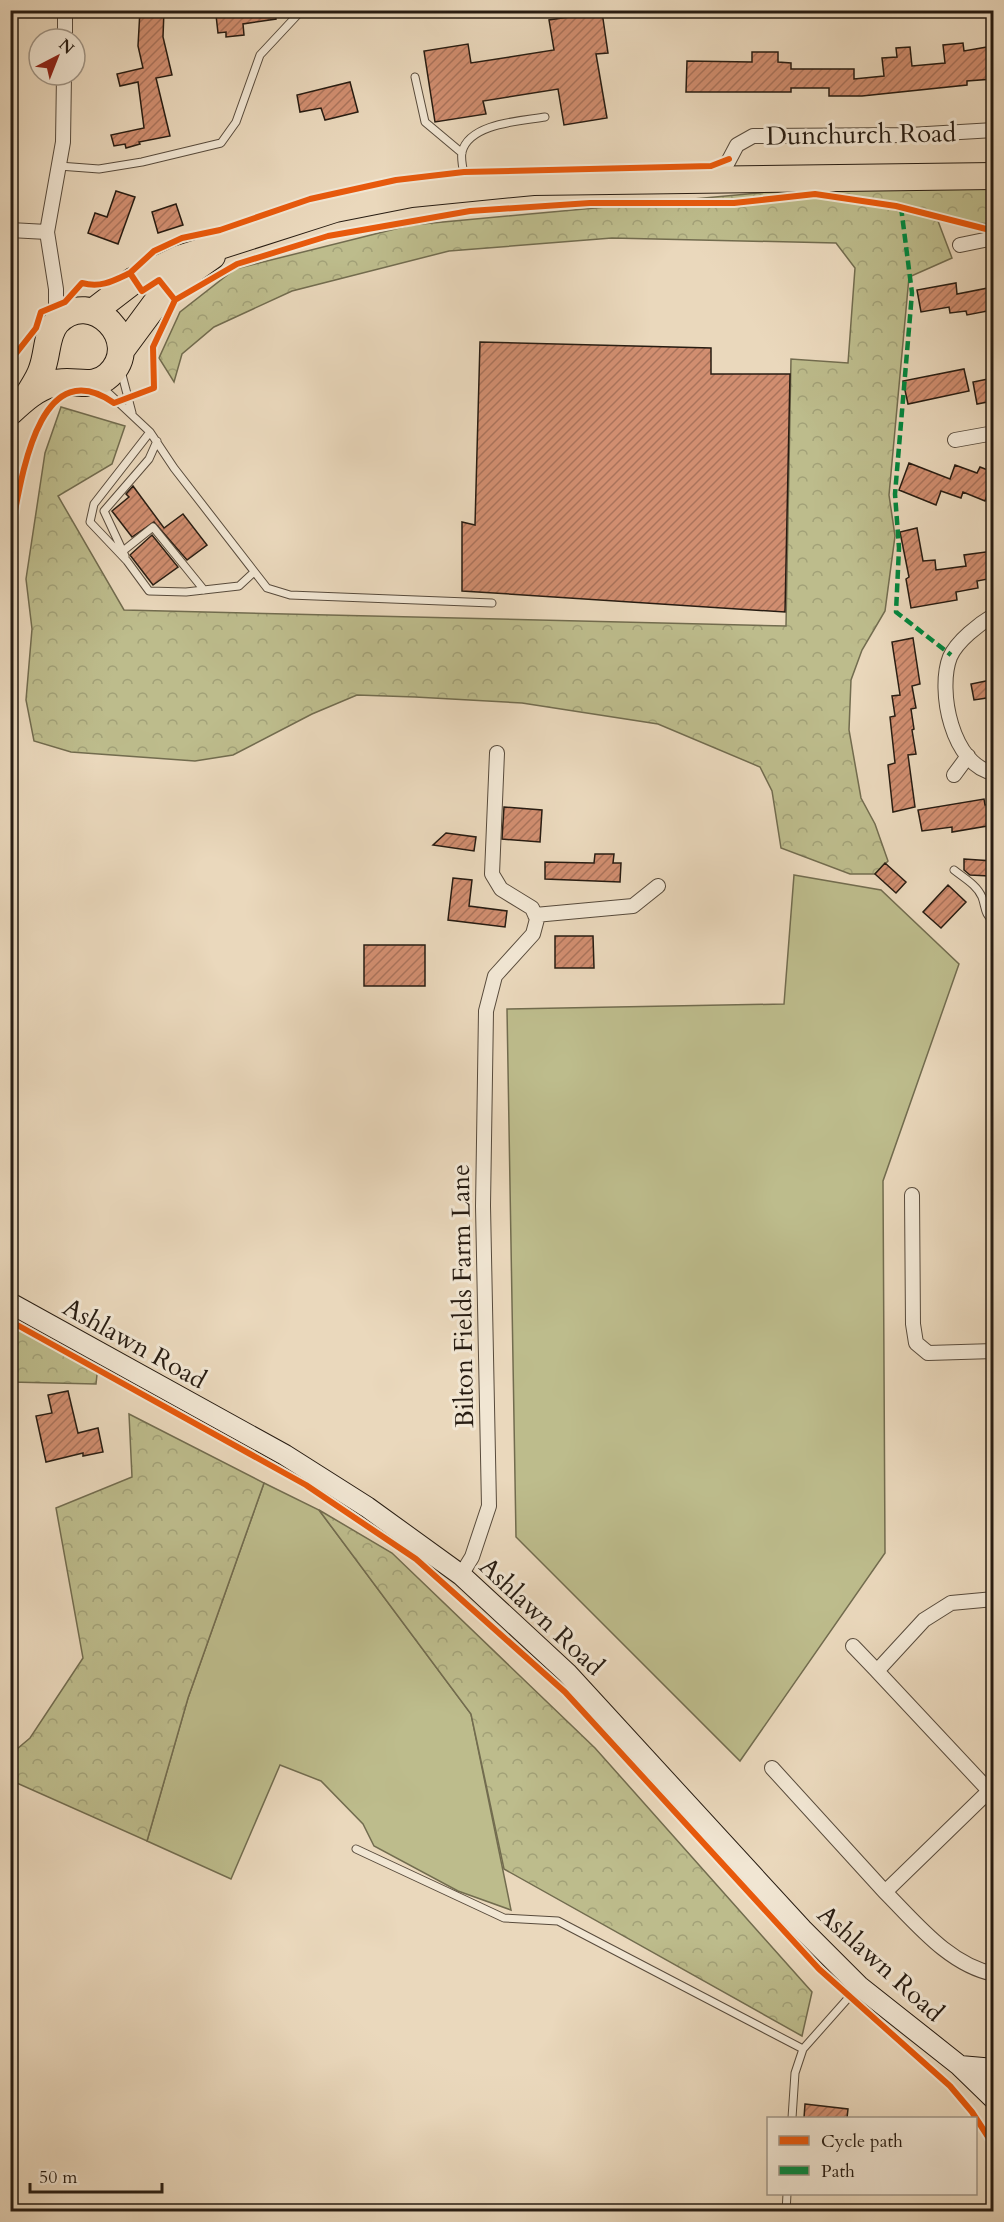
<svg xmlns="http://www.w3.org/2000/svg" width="1004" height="2222" font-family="Cardo,serif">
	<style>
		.grass { fill: #bdbc8c; stroke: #726c4f; stroke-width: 1.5 }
		.forest { fill: url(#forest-crowns); stroke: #726c4f; stroke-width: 1.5 }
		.building { fill: url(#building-hatch); stroke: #271c12; stroke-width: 1.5 }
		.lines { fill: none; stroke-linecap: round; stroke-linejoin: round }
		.lane-casing { stroke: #584b3c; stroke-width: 9 }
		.street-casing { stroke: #584b3c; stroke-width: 16 }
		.secondary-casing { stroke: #271c12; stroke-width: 22 }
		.highway-casing { stroke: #271c12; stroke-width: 28 }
		.lane { stroke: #f1e6d3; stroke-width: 7 }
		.street { stroke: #f1e6d3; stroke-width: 14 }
		.secondary { stroke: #f1e6d3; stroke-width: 20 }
		.highway { stroke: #ead8bc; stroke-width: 26 }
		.quiet { stroke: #00873e; stroke-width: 4.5; stroke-dasharray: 9 4.5; stroke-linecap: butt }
		.cycleway-casing { stroke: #f1e6d3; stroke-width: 10 }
		.cycleway { stroke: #e8590c; stroke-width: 6 }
		.labels { text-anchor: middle; stroke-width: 6; stroke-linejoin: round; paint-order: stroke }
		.street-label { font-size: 26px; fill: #271c12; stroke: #f1e6d3 }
	</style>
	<defs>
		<pattern id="forest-crowns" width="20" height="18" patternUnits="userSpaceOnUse" patternTransform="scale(1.5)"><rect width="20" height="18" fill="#bdbc8c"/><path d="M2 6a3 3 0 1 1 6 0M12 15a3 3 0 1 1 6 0" fill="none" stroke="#a2a178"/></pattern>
		<pattern id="building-hatch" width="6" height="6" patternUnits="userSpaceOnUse" patternTransform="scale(1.5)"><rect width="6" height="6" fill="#d18e70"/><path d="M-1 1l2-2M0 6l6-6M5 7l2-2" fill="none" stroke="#aa735b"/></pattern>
	</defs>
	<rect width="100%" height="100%" fill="#ead8bc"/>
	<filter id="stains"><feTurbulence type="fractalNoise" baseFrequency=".00333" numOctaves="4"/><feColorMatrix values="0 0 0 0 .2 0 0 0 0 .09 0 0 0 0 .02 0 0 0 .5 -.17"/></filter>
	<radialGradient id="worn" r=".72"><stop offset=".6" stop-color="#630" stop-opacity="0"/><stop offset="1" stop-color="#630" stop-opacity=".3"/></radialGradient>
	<path class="grass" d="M794,875L881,890L959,964L883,1181L885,1553L740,1761L516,1537L507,1009L784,1004Z
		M264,1483L319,1510L471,1714L511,1910L458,1891L374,1846L363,1824L321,1781L280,1765L231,1879L147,1841L188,1698Z"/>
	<path class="forest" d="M993,186V224L938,221L952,258L909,277L889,495L895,536L885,611L862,650L851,680L849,730L861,798L875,824L888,861L875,874H850L781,848L772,791L760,767L658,724L522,703L415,697L357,695L312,714L233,755L195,761L71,752L34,741L26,700L32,629L26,579L45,453L61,407L125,426L112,464L58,496L124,610L786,626L791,359L848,363L855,268L836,243L612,238L449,251L292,291L214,327L182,354L174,382L159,358L180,312L235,269L411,225L801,189Z
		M11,1313L98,1365L96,1384L11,1382Z
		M129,1414L264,1483L188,1698L147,1841L10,1780L11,1754L30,1738L83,1658L56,1508L132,1477Z
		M319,1510L392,1553L595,1748L812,1992L802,2036L504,1869L471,1714Z"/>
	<path class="building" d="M140,10H164L163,37L172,75L156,78L170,136L139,142L140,144L126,148L125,144L114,146L111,135L144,128L138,82L120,86L117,74L143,68L138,46Z
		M220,10H275L276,19L243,24L244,35L226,37V32L218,33L216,15L221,14Z
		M602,12L608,53L596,54L607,118L564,125L558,89L483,101L486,114L435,122L424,51L468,44L471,63L554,50L549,20Z
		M963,43L964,51L993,46V79L967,81V85L862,96H829V88H791V92H686L687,61L752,62V52H778V62L791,63V69H854V79L884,76L882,58L897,57L896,48L910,47L912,66L945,63L943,45Z
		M350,82L358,112L325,120L321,108L300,112L297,95Z
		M116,191L135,197L118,244L88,233L95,213L107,217Z
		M176,204L183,225L158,233L152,212Z
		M956,283L957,294L993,287V310L967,315L966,311L950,313L949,307L921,312L917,290Z
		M480,342L711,348V374H790L785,612L462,591V522L475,525Z
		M964,369L969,391L908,404L903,381Z
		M993,378V401L977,404L973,382Z
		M909,463L950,479L955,465L977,473L980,467L993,472V479L985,501L963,492L961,498L941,491L936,505L899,490Z
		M133,486L164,528L183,514L207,545L187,560L154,522L132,537L112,511L129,497L126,494Z
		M917,528L923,561L935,560L936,570L966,566L964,555L993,551V578L977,581L978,588L956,592L957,600L911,608L906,579L909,577L900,532Z
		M152,535L178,567L153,585L130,555Z
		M913,638L920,684L912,686L916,708L911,709L914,729L912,730L916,754L908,755L915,807L893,812L888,765L895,763L890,717L895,716L892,696L900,695L892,642Z
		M991,680L993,697L974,700L971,684Z
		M984,799L985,805L993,804V825L952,832V827L922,831L918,810Z
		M504,807L542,810L540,842L502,839Z
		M446,833L476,837L474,851L433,845Z
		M595,854H614L613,863H621L620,882L545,879V862L594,863Z
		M964,859L993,861V871L989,876L970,875L964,870Z
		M885,863L906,882L896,893L875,874Z
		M453,878L472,880L469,906L507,911L505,927L448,920Z
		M948,885L966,902L941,928L923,912Z
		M555,936H593L594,968H555Z
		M364,945H425V986H364Z
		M68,1391L78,1433L98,1428L103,1452L83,1456V1453L46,1462L36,1416L52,1413L48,1395Z
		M805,2104L848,2109L847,2118H804Z"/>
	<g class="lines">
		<g class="lane-casing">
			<path id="lane" d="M415,77L425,122L462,153
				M59,166L99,169L142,162L221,143L236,122L260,55L302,10
				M466,185C465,176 460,161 462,152C469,123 521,121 545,117
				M121,371L132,413
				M101,386L150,432L174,468L267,588L290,595L492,603
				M150,432L94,504L90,522L127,561L149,591L186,592L239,586L253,573
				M123,551L153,527L204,590
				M125,556L104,511L149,459L157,441
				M954,870C964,878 977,885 982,897C986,908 984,914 994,922
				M356,1849L504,1918L558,1921L803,2049
				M792,2118L795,2073L803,2049L858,1987
				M786,2212L787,2194"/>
		</g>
		<g class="street-casing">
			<path id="street" d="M65,39V10
				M718,181L737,145L753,136L910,135L994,130
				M10,230L47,232
				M960,245L994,238
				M56,323V289L47,232L63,142L64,75
				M955,440L994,433
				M994,615C979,624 957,641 950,657C937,690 952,766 994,773
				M954,775L968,756
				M535,915L633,906L658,886
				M912,1195L913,1324L916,1343L928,1353L994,1351
				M461,1575L472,1557L489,1506L483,1206L486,1011L495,976L533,934L537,919L532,908L501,889L492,874L497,753
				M994,1599L951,1603L924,1620L877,1671L994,1796
				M853,1646L877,1671
				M772,1768L885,1892L989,1791
				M885,1892C916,1923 949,1965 994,1974"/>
		</g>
		<g class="secondary-casing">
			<path id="secondary" d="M10,1303L285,1455L367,1507L461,1575L567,1673L802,1929L859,1986L960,2066L994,2099
				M960,2066L994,2069"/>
		</g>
		<g class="highway-casing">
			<path id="highway" d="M94,311L133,281L179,259L335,209L411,194L533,182L994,176
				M122,349L167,288L212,256
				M10,412C23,400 36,388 52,384C72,377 92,391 109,375C145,341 91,286 57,322C46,334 48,353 42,369C39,379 32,388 27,397"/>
		</g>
		<use href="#lane" class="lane"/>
		<use href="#street" class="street"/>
		<use href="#secondary" class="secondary"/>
		<use href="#highway" class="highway"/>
		<path class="quiet" d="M901,207L912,293L895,494L899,548L896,612L951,655"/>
		<g class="cycleway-casing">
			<path id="cycleway" d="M130,273L154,251L182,238L220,230L310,199L396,180L464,172L711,166L729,159
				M10,361L36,328L41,312L65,302L82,283C101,288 113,281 130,273L142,291L159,280L175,300
				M10,537C20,490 35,348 114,403L154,388L153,347L175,300L237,264L328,236L470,211L590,203H734L815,194L896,206L994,231
				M10,1321L306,1485L416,1559L565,1692L819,1969L950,2086L972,2112L994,2146"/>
		</g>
		<use href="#cycleway" class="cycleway"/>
	</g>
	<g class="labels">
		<g class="street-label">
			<text transform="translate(861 134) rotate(-1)" y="9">Dunchurch Road</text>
			<text transform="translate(462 1296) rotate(-91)" y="9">Bilton Fields Farm Lane</text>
			<text transform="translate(135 1343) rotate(29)" y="9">Ashlawn Road</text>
			<text transform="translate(542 1616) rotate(43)" y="9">Ashlawn Road</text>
			<text transform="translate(881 1963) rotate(42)" y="9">Ashlawn Road</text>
		</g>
	</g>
	<rect width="1004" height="2222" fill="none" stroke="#ead8bc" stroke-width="36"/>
	<rect x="12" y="12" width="980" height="2198" fill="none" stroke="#271c12" stroke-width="3"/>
	<rect x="18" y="18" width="968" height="2186" fill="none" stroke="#271c12" stroke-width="1.5"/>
	<rect x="767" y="2117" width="210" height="78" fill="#f1e6d3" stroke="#a09586" stroke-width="1.5"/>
	<rect x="779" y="2136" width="30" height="9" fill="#e8590c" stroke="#a09586" stroke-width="1.5"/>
	<text x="821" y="2147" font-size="18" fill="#271c12">Cycle path</text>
	<rect x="779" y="2166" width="30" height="9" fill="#00873e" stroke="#a09586" stroke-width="1.5"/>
	<text x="821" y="2177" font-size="18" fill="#271c12">Path</text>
	<g transform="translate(57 57) rotate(42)"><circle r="28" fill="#f1e6d3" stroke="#a09586" stroke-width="1.5"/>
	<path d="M0-4.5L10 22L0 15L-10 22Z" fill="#8f2418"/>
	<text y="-9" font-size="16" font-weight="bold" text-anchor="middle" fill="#271c12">N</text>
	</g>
	<path d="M30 2183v9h132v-9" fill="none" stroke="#271c12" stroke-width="3"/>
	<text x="39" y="2183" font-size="18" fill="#271c12" stroke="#f1e6d3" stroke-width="4.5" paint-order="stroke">50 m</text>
	<rect width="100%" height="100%" filter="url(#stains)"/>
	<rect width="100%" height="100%" fill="url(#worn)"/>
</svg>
